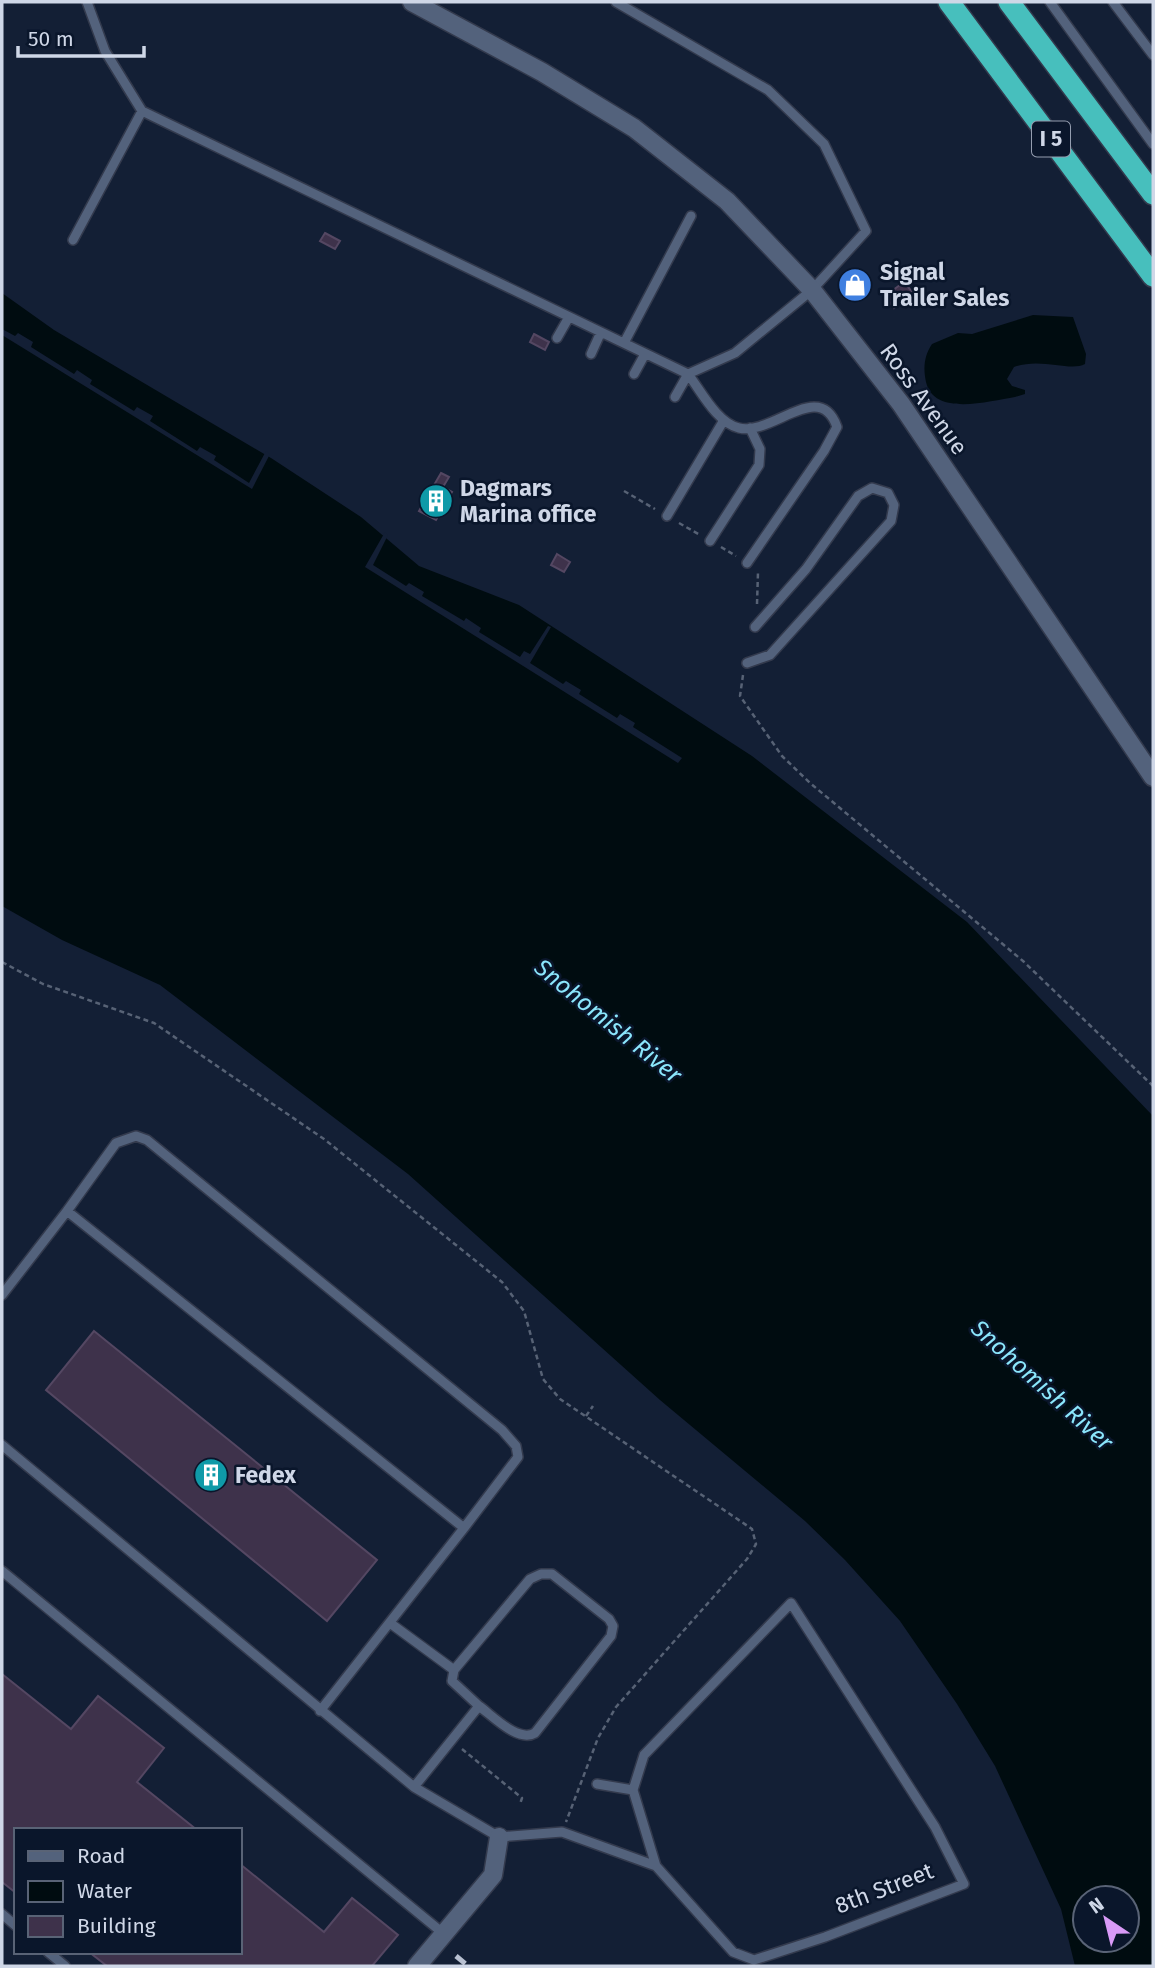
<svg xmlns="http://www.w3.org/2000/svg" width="1155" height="1968" font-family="'Fira Sans',sans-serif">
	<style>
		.water { fill: #000c10; fill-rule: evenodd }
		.pier { fill: #131f35 }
		.building { fill: #3e324b; stroke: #544762; stroke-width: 2 }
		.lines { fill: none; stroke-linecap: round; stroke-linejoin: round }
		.lane-casing { stroke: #333a4d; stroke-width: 12 }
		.street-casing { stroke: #333a4d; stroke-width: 21 }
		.secondary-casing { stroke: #333a4d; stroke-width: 21 }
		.highway-casing { stroke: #333a4d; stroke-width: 24 }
		.path { stroke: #576275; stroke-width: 2.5; stroke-dasharray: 5 3.5; stroke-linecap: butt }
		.lane { stroke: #53627c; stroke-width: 9 }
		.street { stroke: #53627c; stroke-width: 18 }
		.secondary { stroke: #53627c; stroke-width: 18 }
		.highway { stroke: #47bfbd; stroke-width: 21 }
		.rail { stroke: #b8c0d1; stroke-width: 5; stroke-dasharray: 12 12; stroke-linecap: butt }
		.labels { text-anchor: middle; stroke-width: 5; stroke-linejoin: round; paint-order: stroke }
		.shield { fill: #0a162b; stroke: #949daf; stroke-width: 2 }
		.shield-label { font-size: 21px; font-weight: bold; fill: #cfd7e7 }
		.poi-label { font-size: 23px; font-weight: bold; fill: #cfd7e7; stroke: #0a162b; text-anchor: start }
		.street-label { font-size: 23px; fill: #cfd7e7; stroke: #0a162b }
		.water-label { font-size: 24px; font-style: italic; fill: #8be6fc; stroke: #0a162b }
	</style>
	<rect width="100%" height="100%" fill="#131f35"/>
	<path class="water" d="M2,293L54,330L271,458L361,517L419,566L519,605L752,756L967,922L1153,1116V1966H1075L1061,1909L995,1766L957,1704L900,1621L845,1560L805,1521L660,1400L408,1174L160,985L62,940L2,906ZM1085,1898H1127V1940H1085Z
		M1033,315L1073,317L1086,354L1085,364C1070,372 1041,357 1014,367L1007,379L1012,386L1025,390V394L1015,397C989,401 934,417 926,382C923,368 924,356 932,344L958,333L972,334Z"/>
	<path class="pier" d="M2,329L15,336L18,333L33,342L31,347L74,374L77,370L92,380L90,384L134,411L137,407L153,416L150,421L197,451L200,447L216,456L214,460L249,483L266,451L270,454L252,489L2,335Z
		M385,532L388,535L373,565L406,586L409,583L424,592L422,596L464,621L466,618L481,628L479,632L520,657L524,651L530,654L548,626L551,627L530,663L563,684L566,681L581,690L579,694L617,718L620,714L635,723L633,727L682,758L678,763L365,567Z"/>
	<path class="building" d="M325,233L340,241L335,249L320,241Z
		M904,282L913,293L894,308L885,296Z
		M534,334L549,342L545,350L530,342Z
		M441,473L449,477L443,487L452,492L436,520L419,511Z
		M557,554L570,562L564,572L551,565Z
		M94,1331L377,1560L327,1621L46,1390Z
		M2,1674L71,1729L98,1696L164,1748L137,1782L197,1830H16V1893L2,1882Z
		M240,1864L324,1932L352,1898L398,1935L372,1966H107L89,1952H240Z"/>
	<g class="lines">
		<g class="lane-casing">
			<path id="lane" d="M87,2L105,51L142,111L688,374L735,353L812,290L866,231L824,144L768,90L616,2
				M1050,2L1153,144
				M1113,2L1153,55
				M73,240L142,111
				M557,338L569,317
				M624,343L691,216
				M591,354L601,332
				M634,374L645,354
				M675,397L688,374C701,391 717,423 739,428C772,436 820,378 837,427L824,451L747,563
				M667,516L724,420
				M710,541L759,465L760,449L750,428
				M747,663L770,655L891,521L894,505L888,493L872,488L858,496L806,569L755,627
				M67,1211L116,1143L136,1136L147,1140L502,1430L516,1446L518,1457L464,1528
				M2,1295L67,1211L464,1528L320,1711
				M2,1445L414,1787L499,1837L562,1832L656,1866L733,1952L754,1960L825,1937L964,1884L935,1827L791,1603L644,1755L633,1790L597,1784
				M2,1571L444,1934
				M390,1623L454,1670
				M414,1787L479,1706L452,1681L454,1670L530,1579L541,1574H552L609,1619L613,1626L611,1636L535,1733C518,1743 493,1716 479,1706
				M633,1790L656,1866
				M2,1914L16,1926
				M48,1952L65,1966"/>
		</g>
		<g class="street-casing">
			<path id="street" d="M417,1966L493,1875L499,1837"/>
		</g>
		<g class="secondary-casing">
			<path id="secondary" d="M412,2L542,72L634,128L727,201L812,290L901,404L1153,777"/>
		</g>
		<g class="highway-casing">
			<path id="highway" d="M949,2L1153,276
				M1009,2L1153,194"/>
		</g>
		<path class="path" d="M624,491L655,509
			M679,523L700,535
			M721,547L736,556
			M757,604L758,572
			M743,675L740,696L782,756L810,783L1023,961L1153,1086
			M2,962L43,984L154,1023L324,1139L502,1282L524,1311L543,1379L560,1399L752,1529L756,1544L747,1559L616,1707L598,1738L566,1822
			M586,1416L593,1406
			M462,1749L522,1798L520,1804"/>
		<use href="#lane" class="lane"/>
		<use href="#street" class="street"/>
		<use href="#secondary" class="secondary"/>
		<use href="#highway" class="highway"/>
		<path class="rail" d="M456,1956L468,1966"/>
	</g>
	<defs>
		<g id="shop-disc" transform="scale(1.75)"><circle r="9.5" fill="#3f7fe0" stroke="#0a162b"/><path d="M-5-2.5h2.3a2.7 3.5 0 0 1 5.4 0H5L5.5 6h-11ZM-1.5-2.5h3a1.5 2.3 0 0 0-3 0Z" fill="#fff"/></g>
		<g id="building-disc" transform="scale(1.75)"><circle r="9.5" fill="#0f9aa8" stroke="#0a162b"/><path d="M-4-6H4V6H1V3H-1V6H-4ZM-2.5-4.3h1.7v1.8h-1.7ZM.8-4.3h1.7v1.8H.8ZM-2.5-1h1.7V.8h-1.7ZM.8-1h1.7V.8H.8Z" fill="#fff"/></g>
	</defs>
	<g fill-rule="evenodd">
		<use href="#shop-disc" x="855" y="285"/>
		<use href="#building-disc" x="436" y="501"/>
		<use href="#building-disc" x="211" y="1475"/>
	</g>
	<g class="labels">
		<rect class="shield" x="1032" y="121.5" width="38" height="35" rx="5"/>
		<g class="shield-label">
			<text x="1051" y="146">I 5</text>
		</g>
		<g class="poi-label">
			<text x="880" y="280">Signal<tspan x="880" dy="26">Trailer Sales</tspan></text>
			<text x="460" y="496">Dagmars<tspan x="460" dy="26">Marina office</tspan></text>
			<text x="235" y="1483">Fedex</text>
		</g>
		<g class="street-label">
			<text transform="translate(924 399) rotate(54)" y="8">Ross Avenue</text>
			<text transform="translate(884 1888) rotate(-21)" y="8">8th Street</text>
		</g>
		<g class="water-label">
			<text transform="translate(608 1021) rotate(39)" y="8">Snohomish River</text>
			<text transform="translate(1042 1385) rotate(42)" y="8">Snohomish River</text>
		</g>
	</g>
	<rect width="1155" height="1968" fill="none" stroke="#cfd7e7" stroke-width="7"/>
	<rect x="14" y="1828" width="228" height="126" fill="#0a162b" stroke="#596376" stroke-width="2"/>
	<rect x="28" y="1851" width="35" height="10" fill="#53627c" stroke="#596376" stroke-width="2"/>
	<text x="77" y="1863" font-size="21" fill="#cfd7e7">Road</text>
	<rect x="28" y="1881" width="35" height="21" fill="#000c10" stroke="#596376" stroke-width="2"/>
	<text x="77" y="1898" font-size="21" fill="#cfd7e7">Water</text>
	<rect x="28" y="1916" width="35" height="21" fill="#3e324b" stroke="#596376" stroke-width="2"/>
	<text x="77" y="1933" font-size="21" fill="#cfd7e7">Building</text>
	<g transform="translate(1106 1919) rotate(325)"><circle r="33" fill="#0a162b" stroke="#596376" stroke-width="2"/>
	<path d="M0-5L12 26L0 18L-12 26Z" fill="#d99af7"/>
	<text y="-10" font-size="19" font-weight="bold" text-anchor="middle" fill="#cfd7e7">N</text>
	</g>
	<path d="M18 46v10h126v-10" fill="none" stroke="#cfd7e7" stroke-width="3.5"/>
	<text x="28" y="46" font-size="21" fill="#cfd7e7" stroke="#0a162b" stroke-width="5" paint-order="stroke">50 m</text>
</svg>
